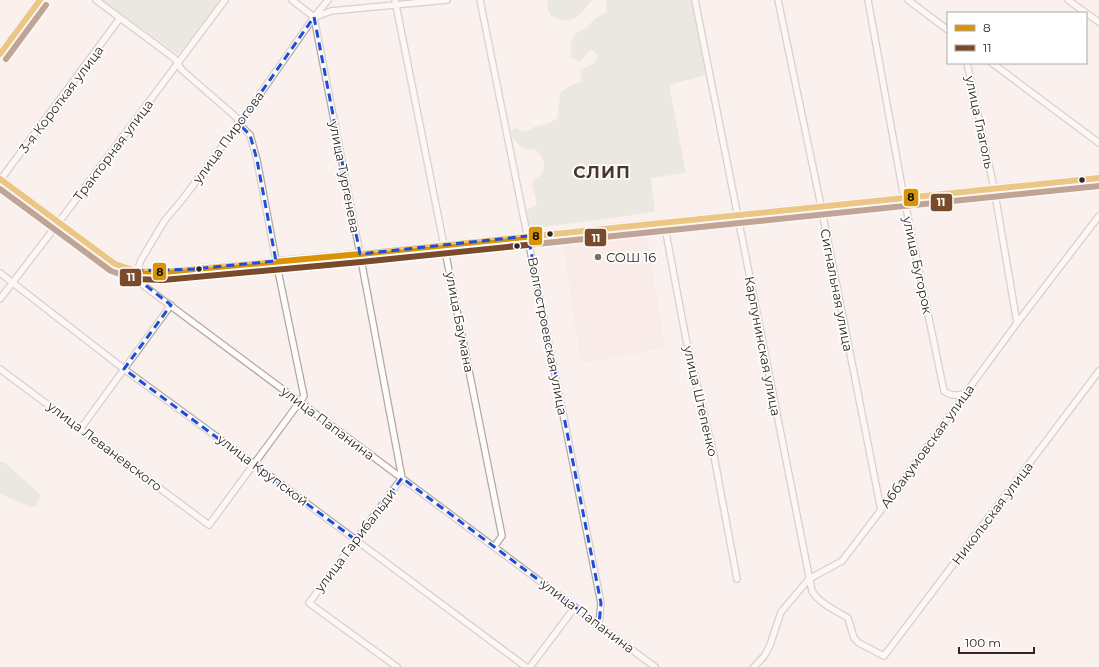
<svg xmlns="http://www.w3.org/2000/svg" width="1099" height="667" font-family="Montserrat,sans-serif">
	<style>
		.built { fill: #f8e5de }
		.green { fill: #daddd1 }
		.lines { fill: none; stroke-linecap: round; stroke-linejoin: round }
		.minor-casing { stroke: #b1a8a5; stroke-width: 8 }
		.tertiary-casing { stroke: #b1a8a5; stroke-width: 9 }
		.minor { stroke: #fefdfc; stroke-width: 5.5 }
		.tertiary { stroke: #fefdfc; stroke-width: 7 }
		.bus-1-casing { stroke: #fff; stroke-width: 9 }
		.bus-2-casing { stroke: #fff; stroke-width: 9 }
		.bus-1 { stroke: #d99306; stroke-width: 6 }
		.bus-2 { stroke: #7a4b2a; stroke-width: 6 }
		.marked { fill: none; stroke: #1d4ed8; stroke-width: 3; stroke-dasharray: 8 5; stroke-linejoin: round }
		.bus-dot { fill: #312825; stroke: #fff; stroke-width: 1.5 }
		.poi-dot { fill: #776e6b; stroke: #fff; stroke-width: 1.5 }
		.labels { text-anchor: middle; stroke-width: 3.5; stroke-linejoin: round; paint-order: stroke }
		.street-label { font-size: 13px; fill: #312825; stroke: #fff }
		.poi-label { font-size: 13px; fill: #312825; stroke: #fff; text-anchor: start }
		.district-label { font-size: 17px; font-weight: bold; letter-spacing: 1px; fill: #49362f; stroke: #fff }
		.line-badge { stroke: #fff; stroke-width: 1.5 }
		.badge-label { font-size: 11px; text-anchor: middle; font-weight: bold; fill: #fff }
		.pale-badge-label { font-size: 11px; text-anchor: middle; font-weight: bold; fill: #111 }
	</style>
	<rect width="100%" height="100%" fill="#faf1ee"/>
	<path class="built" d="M646,229L665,348L581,363L562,238Z"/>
	<path class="green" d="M102,0H220L183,49L179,54H177Z
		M547,0H592C588,6 578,18 571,20C565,21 558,19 552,17L548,10Z
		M605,0H692L706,75L669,85L686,173L651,178L655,212L529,229L526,212L529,208L535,206L537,203L533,189L532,185L534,180C548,171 547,157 533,149C523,152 520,145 513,139L511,133L514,128L525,132L534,127L547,124L558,118L560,93L571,85L581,82V76L580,70L593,64L598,56L593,50L586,54L580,62L571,57V43L576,33L585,28L595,19L606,12L607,2Z
		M0,462H4L41,495L38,502L35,507H30L0,494Z"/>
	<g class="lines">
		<g class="minor-casing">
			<path id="minor" d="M292,0L314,17
				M395,0L502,536L494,547
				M480,0L601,603L599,625
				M695,0L812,591C820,604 835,610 848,618L854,638L859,643L884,656L1099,371
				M778,0L821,206L881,510
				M868,0L904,198L944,391C952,397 956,395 965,394
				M908,0L948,30
				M1068,0L1086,13
				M1086,13L1099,22
				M314,17L360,254L402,478L309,603L397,667
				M315,17L331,11L447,0
				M967,63L994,188L1017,323
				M992,63L1099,143
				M1,179L120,18
				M664,222L686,339L714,456L737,579
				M120,268L655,667
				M189,270L191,276
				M0,273L124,369L254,464L526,667
				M136,274L141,260L165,220L182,200L239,124L314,17L328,0
				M0,299L59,222L225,0
				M0,369L209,525L304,396L276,261L257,160L250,135L239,124L237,118L182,70L174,58L96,0
				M81,428L171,305
				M530,667L575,607
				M754,667L765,655L770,645L781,612L809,579L842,561L881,510L965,394L1017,323L1099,216"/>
		</g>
		<g class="tertiary-casing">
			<path id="tertiary" d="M0,54L40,0
				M0,179L115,264L137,271L163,272L194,269L360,254L1099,178"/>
		</g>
		<use href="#minor" class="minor"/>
		<use href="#tertiary" class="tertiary"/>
		<g class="bus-1-casing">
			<path id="bus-1" d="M0,54L40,0
				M0,179L115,264L137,271L163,272L360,254L1099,178"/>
		</g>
		<g class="bus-2-casing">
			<path id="bus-2" d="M6,59L46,5
				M0,189L111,271L135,279L163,280L361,262L1099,186"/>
		</g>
		<use href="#bus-1" class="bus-1"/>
		<use href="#bus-2" class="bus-2"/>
	</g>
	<path d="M0 0H1099V667H0ZM314,17L360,254L528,236L601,603L599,625L402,478L356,540L124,369L171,305L136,278L137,271L194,269L276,261L257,160L250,135L239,124Z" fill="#faf1ee" fill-opacity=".55" fill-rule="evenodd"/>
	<path class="marked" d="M314,17L360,254L528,236L601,603L599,625L402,478L356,540L124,369L171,305L136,278L137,271L194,269L276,261L257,160L250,135L239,124Z"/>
	<g class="bus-dot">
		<circle cx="1082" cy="180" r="3.5"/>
		<circle cx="550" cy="234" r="3.5"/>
		<circle cx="517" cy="246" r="3.5"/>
		<circle cx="199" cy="269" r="3.5"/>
	</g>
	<circle class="poi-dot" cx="598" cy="257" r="4"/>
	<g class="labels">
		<g class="street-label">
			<text transform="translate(61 99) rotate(-53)" y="5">3-я Короткая улица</text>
			<text transform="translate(980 122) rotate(78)" y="5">улица Глаголь</text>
			<text transform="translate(228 137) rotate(-54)" y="5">улица Пирогова</text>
			<text transform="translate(113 150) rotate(-53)" y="5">Тракторная улица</text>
			<text transform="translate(345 177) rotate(79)" y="5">улица Тургенева</text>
			<text transform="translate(918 265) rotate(78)" y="5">улица Бугорок</text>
			<text transform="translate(837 290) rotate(79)" y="5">Сигнальная улица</text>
			<text transform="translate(460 322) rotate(79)" y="5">улица Баумана</text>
			<text transform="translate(548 336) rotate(79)" y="5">Волгостроевская улица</text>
			<text transform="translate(763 346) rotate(79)" y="5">Карпунинская улица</text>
			<text transform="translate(701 401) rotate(77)" y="5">улица Штепенко</text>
			<text transform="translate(328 423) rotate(37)" y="5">улица Папанина</text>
			<text transform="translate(105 446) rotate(37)" y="5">улица Леваневского</text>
			<text transform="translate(927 446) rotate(-54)" y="5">Аббакумовская улица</text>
			<text transform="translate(263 470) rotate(37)" y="5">улица Крупской</text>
			<text transform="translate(992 513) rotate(-53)" y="5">Никольская улица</text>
			<text transform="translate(355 540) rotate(-53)" y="5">улица Гарибальди</text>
			<text transform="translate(588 616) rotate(37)" y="5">улица Папанина</text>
		</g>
		<g class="poi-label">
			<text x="606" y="262">СОШ 16</text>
		</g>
		<g class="district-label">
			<text x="602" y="178">СЛИП</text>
		</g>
	</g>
	<g class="line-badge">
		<rect x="903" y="188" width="16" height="19" rx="4" fill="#d99306"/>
		<rect x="930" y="193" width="23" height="19" rx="4" fill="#7a4b2a"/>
		<rect x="528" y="226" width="15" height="20" rx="4" fill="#d99306"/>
		<rect x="584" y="228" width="23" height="19" rx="4" fill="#7a4b2a"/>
		<rect x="152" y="262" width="15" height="19" rx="4" fill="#d99306"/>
		<rect x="119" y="268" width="23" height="19" rx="4" fill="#7a4b2a"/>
	</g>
	<g class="badge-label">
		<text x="941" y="206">11</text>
		<text x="596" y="242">11</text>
		<text x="131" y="281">11</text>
	</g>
	<g class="pale-badge-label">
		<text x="911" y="201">8</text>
		<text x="536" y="240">8</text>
		<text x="160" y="276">8</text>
	</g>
	<rect x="947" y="12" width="140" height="52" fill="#ffffff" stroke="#ada9a8"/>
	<rect x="955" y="25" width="20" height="6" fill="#d99306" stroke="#ada9a8"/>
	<text x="983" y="32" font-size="12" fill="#312825">8</text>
	<rect x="955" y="45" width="20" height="6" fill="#7a4b2a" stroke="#ada9a8"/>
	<text x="983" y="52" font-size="12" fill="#312825">11</text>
	<path d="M959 647v6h75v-6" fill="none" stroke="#312825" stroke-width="2"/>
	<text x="965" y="647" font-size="12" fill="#312825" stroke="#ffffff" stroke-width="3" paint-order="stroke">100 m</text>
</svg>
